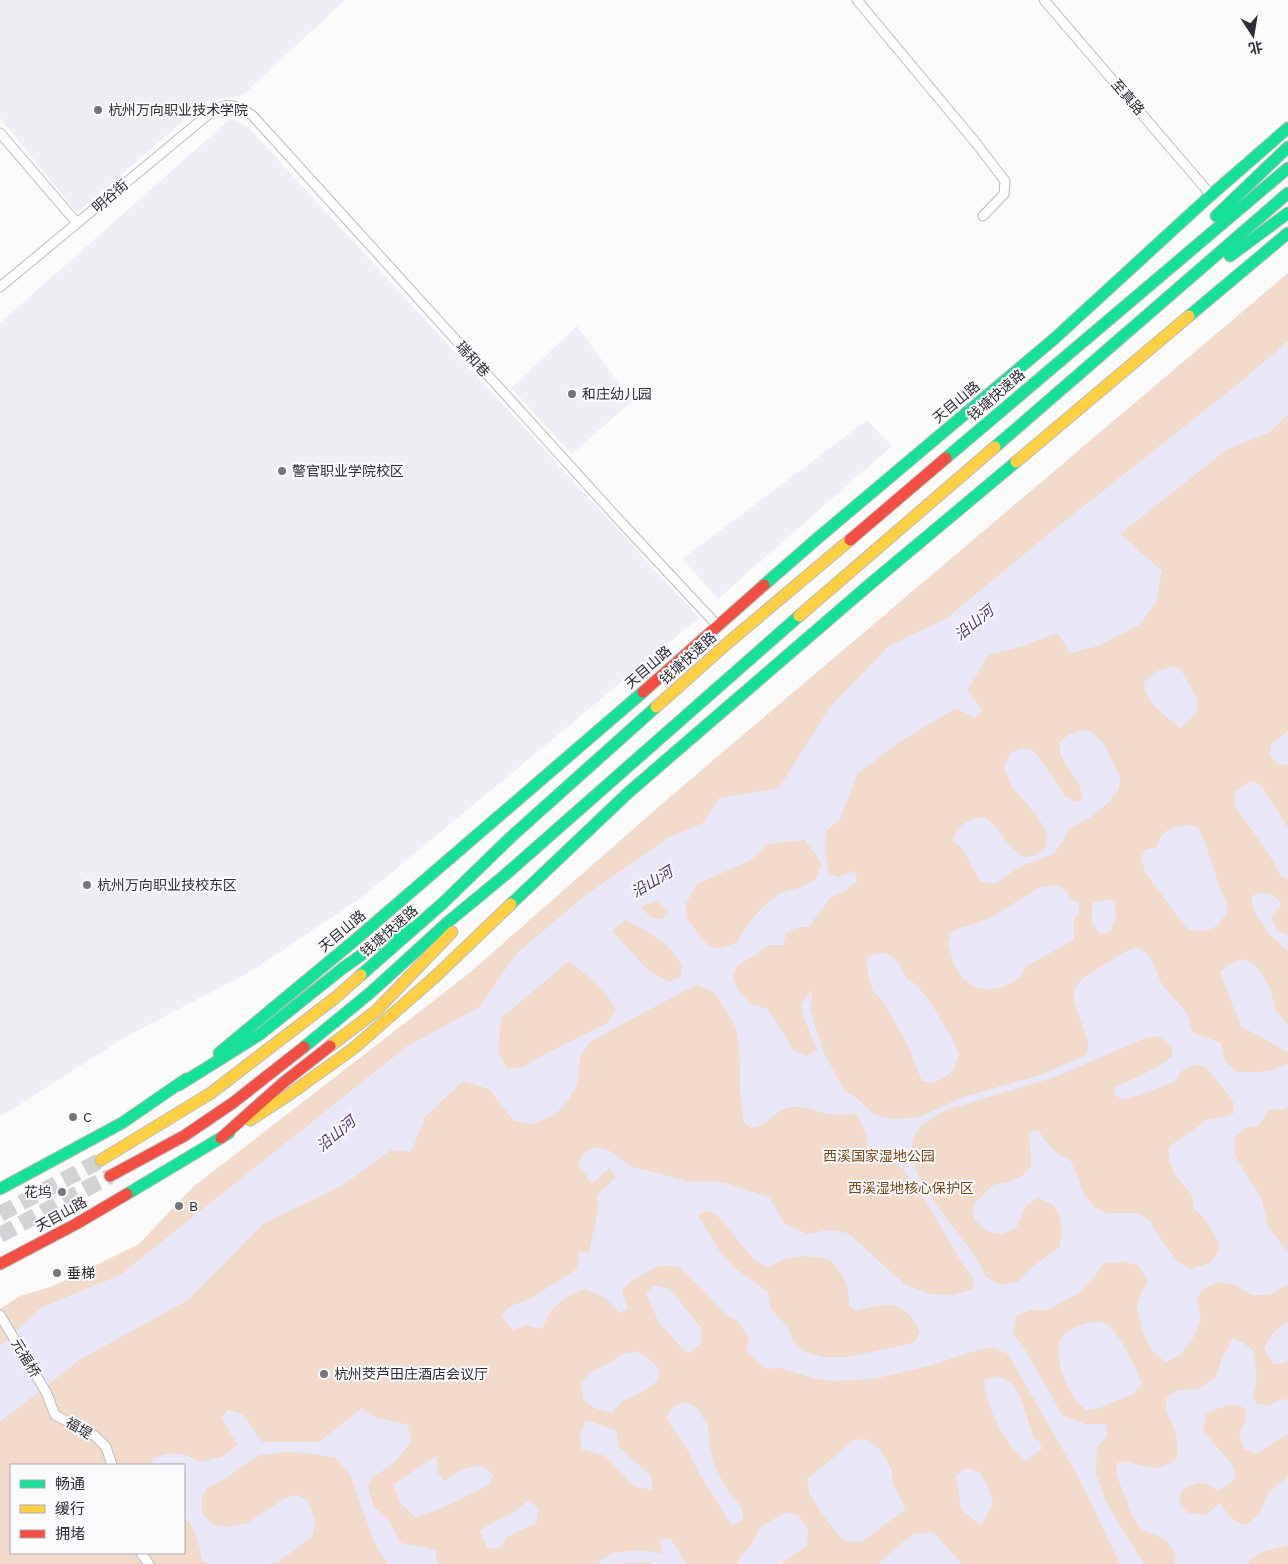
<svg xmlns="http://www.w3.org/2000/svg" width="1288" height="1564" font-family="Overpass,'Noto Sans SC',sans-serif">
	<style>
		.built { fill: #efeef4 }
		.green { fill: #f2dbca; fill-rule: evenodd }
		.water { fill: #eae7f9; fill-rule: evenodd }
		.lines { fill: none; stroke-linecap: round; stroke-linejoin: round }
		.highway-tunnel { stroke: #d2d2d4; stroke-width: 16; stroke-dasharray: 16 8; stroke-linecap: butt }
		.street-casing { stroke: #bcbbbe; stroke-width: 11 }
		.fast-casing { stroke: #bcbbbe; stroke-width: 13 }
		.slow-casing { stroke: #bcbbbe; stroke-width: 13 }
		.jam-casing { stroke: #bcbbbe; stroke-width: 13 }
		.street { stroke: #fefeff; stroke-width: 9 }
		.fast { stroke: #16e098; stroke-width: 11 }
		.slow { stroke: #ffcf43; stroke-width: 11 }
		.jam { stroke: #f24e42; stroke-width: 11 }
		.poi-dot { fill: #76757a; stroke: #fbfafd; stroke-width: 2 }
		.labels { text-anchor: middle; stroke-width: 4; stroke-linejoin: round; paint-order: stroke }
		.street-label { font-size: 14px; fill: #2f2d34; stroke: #fbfafd }
		.poi-label { font-size: 14px; fill: #2f2d34; stroke: #fbfafd; text-anchor: start }
		.park-label { font-size: 14px; fill: #7b4716; stroke: #fbfafd }
		.water-label { font-size: 15px; font-style: italic; fill: #4b347c; stroke: #fbfafd }
	</style>
	<rect width="100%" height="100%" fill="#fbfbfc"/>
	<path class="built" d="M0,0H345L243,95L205,102L77,213L0,118Z
		M231,118L248,127L699,618L361,898L250,972L127,1036L0,1117V323Z
		M577,326L632,401L572,454L511,388Z
		M867,420L892,446L718,599L682,559Z"/>
	<path class="green" d="M1288,273V1564H0V1309L20,1296L53,1286L139,1244L193,1187L467,975L671,796ZM11,1465H184V1553H11Z"/>
	<path class="water" d="M1288,341V414L1270,432L1226,450L1120,534L1162,571L1156,603L1139,625L1098,646L1070,653L1058,633L1020,647L989,655L967,690L983,711L974,718L956,708L898,743L858,773L840,819L826,831L825,855L829,874L839,877L855,871L857,881L845,891L830,898L816,916L810,927H799L787,932L783,945H768L755,955L738,965L733,975L736,987L752,1005L768,1009L794,1051L806,1056L817,1050L804,1018L801,1004L812,989L810,1010L824,1053L844,1090L858,1099L874,1115L895,1119L919,1117L963,1097L1043,1074L1086,1055L1089,1045L1074,1001V989L1082,979L1124,952L1138,947L1150,956L1162,985L1187,1013L1192,1032L1221,1043L1224,1060L1237,1072C1255,1073 1272,1072 1288,1064V1105L1286,1109L1268,1110L1259,1126L1246,1127L1234,1138L1235,1156L1262,1200L1268,1227L1288,1252V1284L1269,1295H1252L1235,1285L1220,1282L1202,1289L1197,1299L1201,1320L1192,1340L1179,1356L1165,1362L1153,1351L1143,1334L1137,1308L1141,1293L1148,1281L1139,1266L1126,1262L1104,1263L1092,1279L1077,1294L1047,1310H1030L1016,1316L1013,1333L1026,1351L1062,1415L1085,1424H1106L1107,1436L1097,1447L1096,1475L1108,1506L1144,1564H1120L1079,1478L1008,1354L992,1347L971,1352L929,1366L873,1379L835,1381L816,1379L780,1368L766,1369L746,1351L749,1339L739,1322L725,1314L701,1288L678,1266H658L631,1281L622,1290L628,1309L620,1313L605,1298L585,1289C559,1299 554,1304 542,1329L527,1325L513,1330L502,1317L508,1307L530,1299L577,1269L579,1252L589,1253L598,1209L597,1195L616,1177L609,1168L592,1184L578,1164L584,1152L597,1147L610,1151L632,1167L654,1172L689,1182L711,1181L725,1183L769,1197L785,1224L808,1234L827,1230L848,1233L904,1284L930,1294L953,1295L973,1289V1278L960,1260L928,1205L903,1169L885,1157L867,1153V1137L857,1114C849,1114 841,1115 834,1115C816,1113 802,1103 784,1109C772,1114 769,1125 751,1128L744,1123L740,1091V1059L736,1028L715,993L697,985L686,990L591,1041L581,1054L577,1085L568,1101L555,1115L532,1124L514,1121L489,1089L463,1081L425,1117L411,1152L391,1150L343,1185L263,1224L188,1300L81,1359L0,1422V1346L42,1307L120,1275L406,1047L479,1007L516,954L583,897L669,837L703,823L719,798L779,788L830,707L889,646L947,618L1056,528L1238,384ZM805,840L816,855L821,864L816,879L802,887L780,893L765,905L752,919L737,942L723,948L710,947L700,937L687,918L686,903L697,884L751,860L767,844ZM658,900L668,913L661,919L651,918L641,907ZM625,920L650,933L668,946L682,965L680,977L669,982L649,971L612,931ZM569,961C587,976 604,988 616,1009L607,1023L539,1057L524,1067L507,1069L498,1052L501,1018ZM1159,1036L1171,1045L1173,1056C1154,1070 1135,1079 1114,1087L1115,1095L1123,1100L1154,1090L1176,1081L1182,1070L1197,1064L1208,1069L1220,1084L1233,1101L1234,1113L1221,1118L1208,1119L1169,1147V1160L1175,1175L1192,1195L1194,1209L1205,1219L1218,1241L1219,1251L1210,1263L1190,1269L1177,1261L1159,1237L1150,1221L1138,1213H1106L1095,1207L1085,1196L1071,1161C1055,1153 1048,1146 1039,1131L1029,1132L1031,1165L1022,1176L1008,1182L993,1185L973,1205L974,1219L986,1231L1002,1234L1016,1228L1027,1204L1039,1198L1053,1205L1060,1216L1062,1232L1059,1247L1030,1269L1017,1282L1001,1285L986,1277L975,1256L933,1200L919,1177L910,1155L913,1138L922,1125L944,1111L979,1100L1055,1077L1143,1039ZM706,1211L716,1214L755,1261L767,1267C793,1254 803,1254 831,1260C843,1275 850,1285 849,1305L856,1311C887,1302 907,1300 920,1333L913,1343L847,1357H823L805,1352L793,1342L788,1327L771,1309L768,1292L735,1268L720,1252L698,1215Z
		M1173,666L1181,670L1198,700L1196,714L1181,728C1166,716 1144,703 1144,682L1155,672Z
		M1083,730L1091,731L1104,744L1120,776L1119,789L1110,801L1091,817L1069,829L1064,840L1053,854L1020,867L994,884L980,881L962,848L952,840C962,824 965,819 985,817L998,829L1009,846L1023,857L1035,856L1046,847L1047,832L1035,813L1012,787L1004,767L1010,753L1022,748L1034,751L1054,778L1065,796L1076,802L1083,799L1079,784L1060,755L1059,743L1068,735Z
		M1288,731V765L1278,764L1269,755L1271,744Z
		M1251,781L1261,785L1288,828V879L1281,877L1274,862L1235,806V791Z
		M1188,825L1198,827L1205,843L1220,888L1227,902V913L1217,926L1205,931L1188,930L1145,872L1141,858L1145,850L1157,847C1162,829 1171,827 1188,825Z
		M1056,885L1065,889L1071,899L1079,903V913L1074,921V940L1026,966L1021,977L1005,986L988,990L976,987L964,980L954,965L948,943L951,933L961,927L974,924L992,917L1040,887Z
		M1257,892L1273,895L1282,904L1271,917L1277,931L1288,935V951L1269,934L1255,912L1251,899Z
		M1108,899L1115,903L1116,918L1111,931L1101,935L1092,924V908L1094,902Z
		M884,953L893,957L901,967L906,978L915,984L930,1001L954,1042L959,1054L953,1071L944,1078L932,1083L922,1081L908,1046L883,1001L873,991L868,974L866,959L874,954Z
		M1242,959L1252,962L1262,974L1271,991L1276,1011L1288,1025V1053L1262,1037L1241,1027L1220,972L1228,965Z
		M654,1285L670,1289L701,1328V1343L688,1354L659,1323L646,1293Z
		M1288,1321V1361L1274,1365L1264,1348L1274,1332Z
		M1091,1322C1096,1322 1102,1321 1106,1324C1121,1334 1136,1368 1142,1384L1133,1394L1097,1409L1086,1410C1083,1407 1080,1405 1077,1402C1067,1389 1052,1355 1061,1339C1066,1329 1081,1325 1091,1322Z
		M1233,1338L1242,1342L1253,1350C1256,1368 1259,1378 1253,1396L1257,1404L1271,1405L1281,1399L1288,1400V1434L1256,1454L1244,1449L1239,1435L1245,1421L1246,1409L1235,1404L1219,1408L1206,1414L1203,1429C1207,1434 1210,1439 1213,1443C1224,1456 1233,1461 1236,1478L1219,1491C1202,1480 1199,1481 1182,1490L1179,1501L1187,1513L1206,1515L1220,1503C1227,1514 1233,1522 1245,1525L1259,1515L1268,1493L1288,1476V1545L1261,1552L1249,1560L1248,1564H1174L1175,1552L1164,1539L1141,1529L1133,1517L1116,1474L1117,1463L1125,1461L1141,1466L1159,1468L1173,1462L1178,1454L1175,1430L1166,1410V1398L1178,1390L1198,1389L1216,1377L1222,1358Z
		M638,1351L651,1361L660,1370L656,1382L642,1392L622,1401L612,1413L594,1408L583,1399L581,1384L589,1373L611,1362L622,1354Z
		M995,1376C999,1377 1004,1378 1007,1380C1022,1389 1027,1422 1034,1438L1040,1442L1042,1449L1025,1461C1019,1454 1011,1448 1007,1440C995,1423 987,1402 984,1381Z
		M686,1402L697,1408L708,1426L710,1447L714,1465L725,1486L741,1507L744,1519L732,1526L699,1473L690,1454L666,1418L673,1407Z
		M362,1408L371,1416L408,1425L411,1441C404,1451 397,1461 387,1468C374,1477 375,1471 368,1487L374,1507L388,1520L401,1543L427,1548L436,1551L437,1564H387L375,1544L350,1475L336,1458L315,1454L286,1452L260,1455L242,1466L227,1478L207,1488L202,1498V1513L213,1525L227,1527L248,1523L285,1498L297,1495L307,1500L314,1516L315,1527L312,1537L279,1561L267,1564H209L203,1561C199,1546 196,1527 184,1517V1465H154L152,1459C172,1449 183,1453 201,1462L224,1456L237,1445L222,1418L227,1410L242,1414L262,1442H319Z
		M586,1420L616,1430L619,1447L651,1476L652,1490L634,1486L605,1456L581,1449L580,1433Z
		M867,1439L879,1449L892,1469V1483L906,1509L863,1541L850,1542L841,1538L820,1511L810,1494L807,1479L838,1454L852,1440Z
		M437,1455V1471L444,1481L462,1469L482,1465L493,1475L489,1485C465,1496 440,1511 415,1517L401,1504L393,1485Z
		M965,1468L979,1472L988,1487L993,1504L981,1526L961,1509L956,1476Z
		M529,1500L539,1509L536,1523L507,1537L500,1548H487L480,1531L493,1522L513,1513Z
		M786,1512L798,1515L808,1530L807,1546L780,1564H737L741,1556L752,1544L759,1528Z
		M933,1532L962,1564H878L893,1550L914,1534Z
		M669,1538L678,1549L684,1561L687,1564H653L650,1562L595,1564L612,1553L641,1550L662,1554L660,1540Z"/>
	<g class="lines">
		<path class="highway-tunnel" d="M0,1214L101,1160
			M0,1235L110,1176"/>
		<g class="street-casing">
			<path id="street" d="M857,0L976,143L1005,181L1004,194L983,216
				M1044,0L1211,195
				M0,133L77,223
				M0,287L210,113C228,101 234,104 252,115L620,521L717,625
				M0,1315L46,1392L55,1415L95,1436L106,1447L112,1465
				M141,1553L149,1564"/>
		</g>
		<g class="fast-casing">
			<path id="fast" d="M1216,216L1288,147
				M1230,256L1288,213
				M1189,316L1288,233
				M995,447L1288,193
				M946,458L1288,168
				M764,585L819,537L1054,339L1211,195L1288,128
				M511,904L629,792L869,585L1016,462
				M361,975L443,903L511,837L656,707
				M304,1047L370,993L448,922L505,875L799,616
				M219,1053L354,941L643,692
				M179,1085L259,1035L343,968L405,924
				M0,1189L122,1123L186,1079
				M127,1194L229,1133"/>
		</g>
		<g class="slow-casing">
			<path id="slow" d="M1016,462L1189,316
				M799,616L995,447
				M656,707L730,641L850,540
				M330,1046L376,1011L452,932
				M250,1120L290,1094L354,1048L436,976L511,904
				M101,1160L211,1093L335,998L361,975"/>
		</g>
		<g class="jam-casing">
			<path id="jam" d="M850,540L946,458
				M643,692L764,585
				M221,1138L284,1082L330,1046
				M110,1176L184,1136L234,1102L304,1047
				M0,1264L76,1224L127,1194"/>
		</g>
		<use href="#street" class="street"/>
		<use href="#fast" class="fast"/>
		<use href="#slow" class="slow"/>
		<use href="#jam" class="jam"/>
	</g>
	<g class="poi-dot">
		<circle cx="98" cy="110" r="5"/>
		<circle cx="572" cy="394" r="5"/>
		<circle cx="282" cy="471" r="5"/>
		<circle cx="87" cy="885" r="5"/>
		<circle cx="73" cy="1117" r="5"/>
		<circle cx="62" cy="1192" r="5"/>
		<circle cx="179" cy="1206" r="5"/>
		<circle cx="57" cy="1273" r="5"/>
		<circle cx="324" cy="1374" r="5"/>
	</g>
	<g class="labels">
		<g class="street-label">
			<text transform="translate(1128 97) rotate(49)" y="5">至真路</text>
			<text transform="translate(110 196) rotate(-40)" y="5">明谷街</text>
			<text transform="translate(473 359) rotate(48)" y="5">瑞和巷</text>
			<text transform="translate(996 395) rotate(-41)" y="5">钱塘快速路</text>
			<text transform="translate(956 402) rotate(-40)" y="5">天目山路</text>
			<text transform="translate(688 658) rotate(-42)" y="5">钱塘快速路</text>
			<text transform="translate(648 667) rotate(-41)" y="5">天目山路</text>
			<text transform="translate(342 931) rotate(-40)" y="5">天目山路</text>
			<text transform="translate(389 931) rotate(-41)" y="5">钱塘快速路</text>
			<text transform="translate(61 1214) rotate(-29)" y="5">天目山路</text>
			<text transform="translate(26 1358) rotate(59)" y="5">元福桥</text>
			<text transform="translate(79 1428) rotate(30)" y="5">福堤</text>
		</g>
		<g class="poi-label">
			<text x="108" y="115">杭州万向职业技术学院</text>
			<text x="582" y="399">和庄幼儿园</text>
			<text x="292" y="476">警官职业学院校区</text>
			<text x="97" y="890">杭州万向职业技校东区</text>
			<text x="83" y="1122">C</text>
			<text x="52" y="1197" text-anchor="end">花坞</text>
			<text x="189" y="1211">B</text>
			<text x="67" y="1278">垂梯</text>
			<text x="334" y="1379">杭州茭芦田庄酒店会议厅</text>
		</g>
		<g class="park-label">
			<text x="879" y="1161">西溪国家湿地公园</text>
			<text x="911" y="1193">西溪湿地核心保护区</text>
		</g>
		<g class="water-label">
			<text transform="translate(974 623) rotate(-39)" y="5">沿山河</text>
			<text transform="translate(652 882) rotate(-31)" y="5">沿山河</text>
			<text transform="translate(336 1134) rotate(-40)" y="5">沿山河</text>
		</g>
	</g>
	<rect x="10" y="1464" width="175" height="90" fill="#fbfafd" stroke="#a9a8ad"/>
	<rect x="20" y="1480" width="25" height="8" fill="#16e098" stroke="#a9a8ad"/>
	<text x="55" y="1489" font-size="15" fill="#2f2d34">畅通</text>
	<rect x="20" y="1505" width="25" height="8" fill="#ffcf43" stroke="#a9a8ad"/>
	<text x="55" y="1514" font-size="15" fill="#2f2d34">缓行</text>
	<rect x="20" y="1530" width="25" height="8" fill="#f24e42" stroke="#a9a8ad"/>
	<text x="55" y="1539" font-size="15" fill="#2f2d34">拥堵</text>
	<g transform="translate(1253 35) rotate(168)" stroke="#fbfafd" stroke-width="4" paint-order="stroke">
	<path d="M0-4L9 19L0 12L-9 19Z" fill="#2f2d34"/>
	<text y="-8" font-size="14" font-weight="bold" text-anchor="middle" fill="#2f2d34">北</text>
	</g>
</svg>
